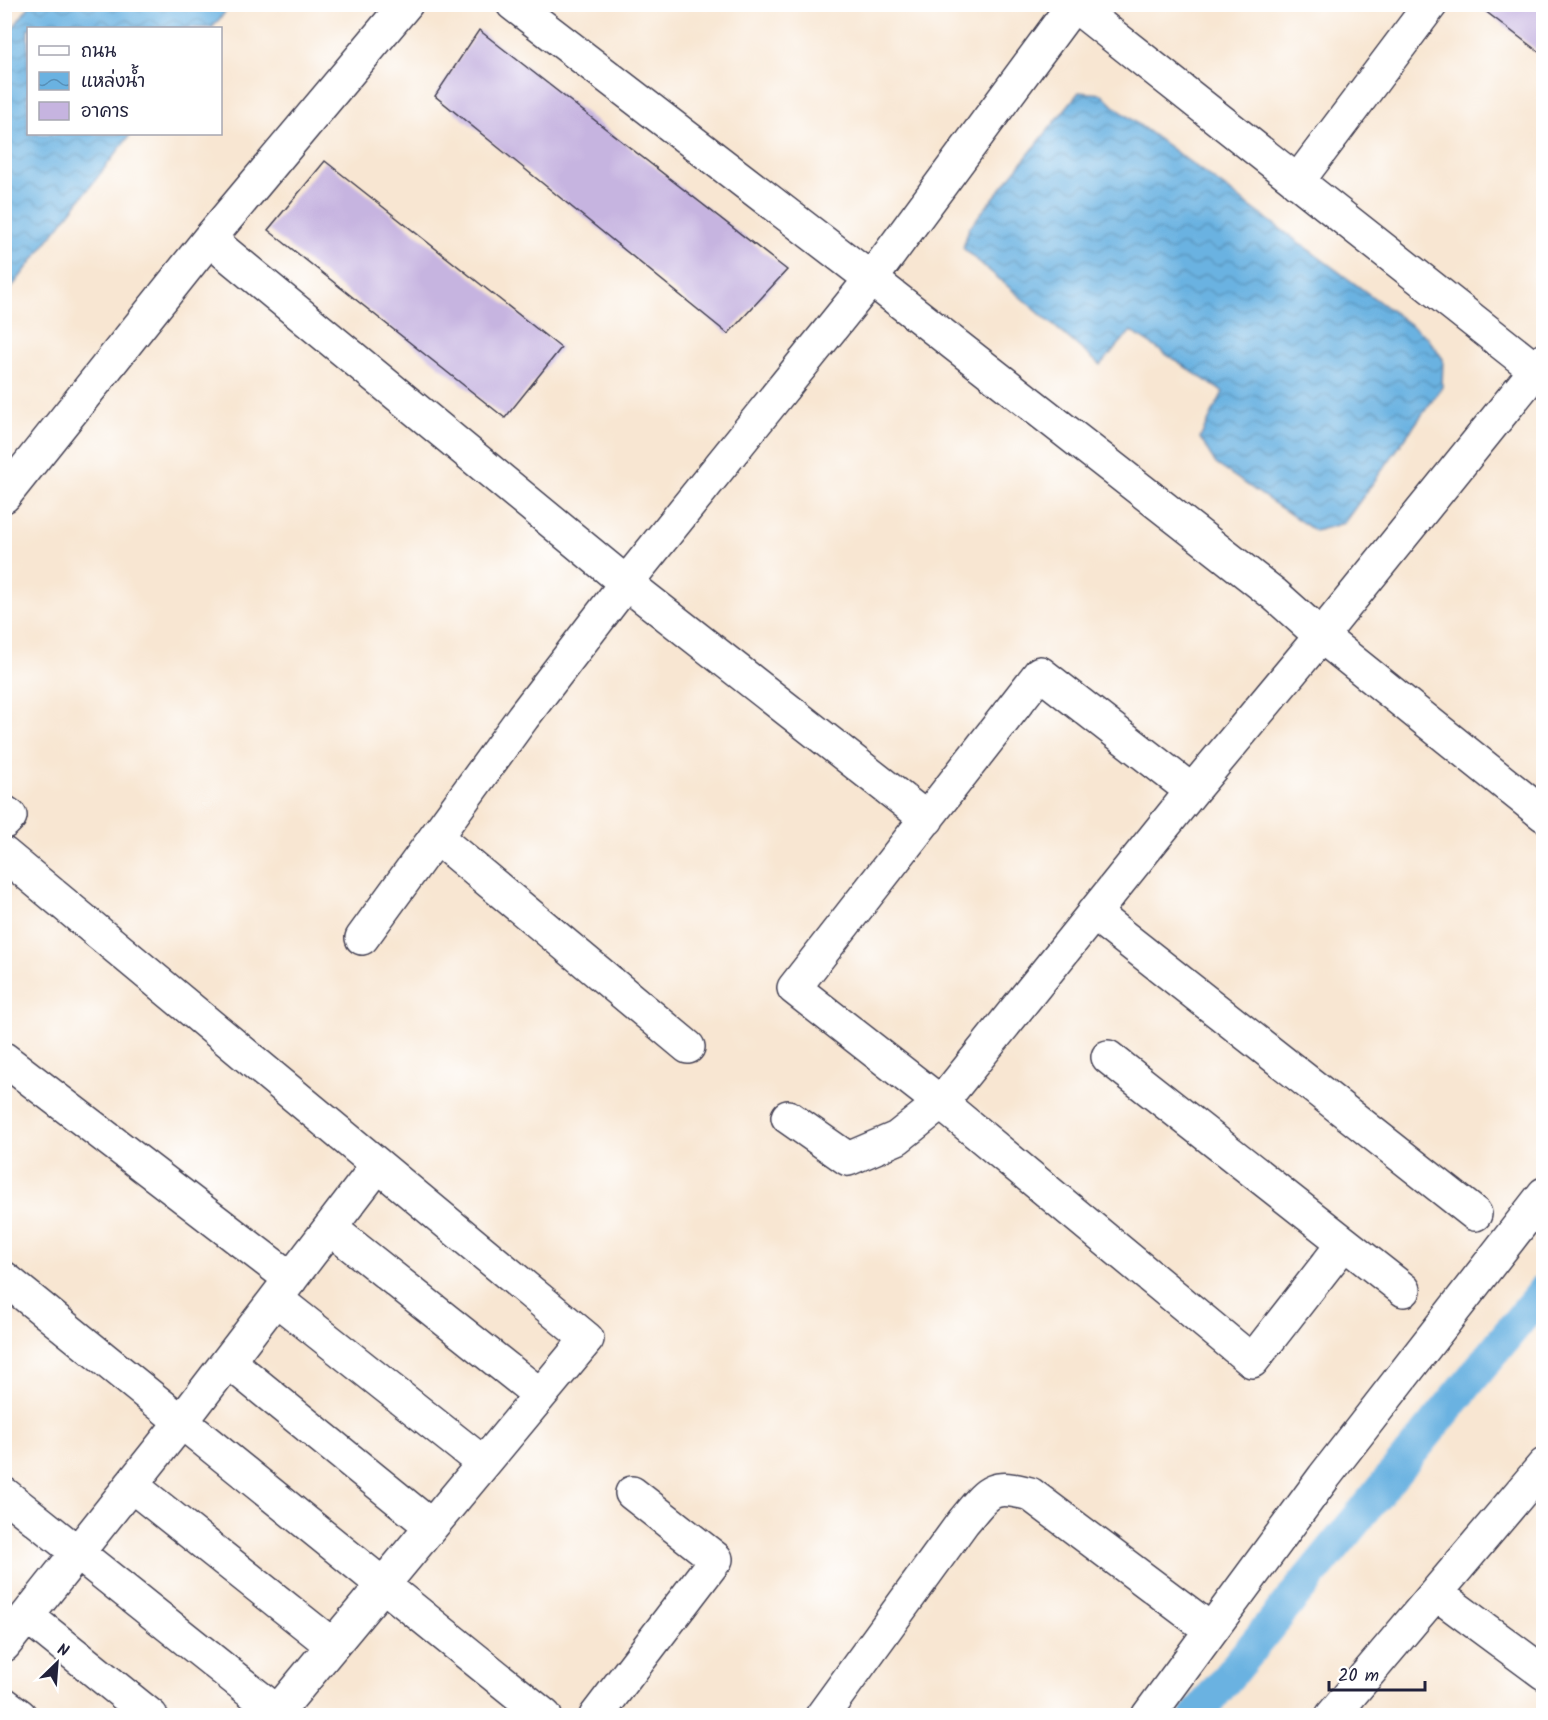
<svg xmlns="http://www.w3.org/2000/svg" width="1548" height="1720" font-family="Kalam,'Playpen Sans Thai',sans-serif">
	<style>
		.water { fill: url(#water-waves); stroke: #466a8e; stroke-width: 1.5 }
		.lines { fill: none; stroke-linecap: round; stroke-linejoin: round }
		.canal { stroke: #6ab2e1; stroke-width: 33 }
		.building { fill: #c6b4e0 }
		.minor-casing { stroke: #423f52; stroke-width: 36 }
		.minor { stroke: #fff; stroke-width: 33 }
	</style>
	<defs>
		<pattern id="water-waves" width="16" height="10" patternUnits="userSpaceOnUse" patternTransform="scale(1.5)"><rect width="16" height="10" fill="#6ab2e1"/><path d="M0 5q4-4 8 0t8 0" fill="none" stroke="#5790b8"/></pattern>
	</defs>
	<rect width="100%" height="100%" fill="#fff"/>
	<filter id="ink" filterUnits="userSpaceOnUse"><feTurbulence type="fractalNoise" baseFrequency=".0167" numOctaves="2"/><feDisplacementMap in="SourceGraphic" scale="12" xChannelSelector="R" yChannelSelector="G"/><feConvolveMatrix kernelMatrix="1 2 1 2 8 2 1 2 1" color-interpolation-filters="sRGB"/></filter>
	<filter id="wash" filterUnits="userSpaceOnUse"><feTurbulence type="fractalNoise" baseFrequency=".008" numOctaves="4" result="noise"/><feDisplacementMap in="SourceGraphic" scale="24" xChannelSelector="R" yChannelSelector="G"/><feGaussianBlur stdDeviation="1.35" result="paint"/><feColorMatrix in="noise" values="0 0 0 0 0 0 0 0 0 0 0 0 0 0 0 0 0 1.4 0 .05"/><feComposite in="paint" operator="in"/></filter>
	<g filter="url(#wash)">
		<rect width="100%" height="100%" fill="#f8e6d2"/>
		<path class="water" d="M31,4L231,5L212,28H28V134H131L5,296V38Z
			M1079,92L1102,94L1115,107L1427,337L1443,359L1442,387L1344,523L1315,531L1216,464L1200,438L1223,392L1131,331L1100,365L963,248L969,228Z"/>
		<g class="lines">
			<path class="canal" d="M1196,1716L1544,1290"/>
		</g>
		<g id="blocks">
			<path class="building" d="M1476,4H1544V56Z
				M479,30L787,270L728,334L435,96Z
				M325,161L561,348L505,418L268,230Z"/>
		</g>
	</g>
	<g filter="url(#ink)">
		<use href="#blocks" fill-opacity="0" stroke="#423f52" stroke-width="1.5"/>
		<g class="lines">
			<g class="minor-casing">
				<path id="minor" d="M513,4L871,279L1274,594L1321,636L1544,815
					M1074,5L1536,370
					M1297,182L1431,4
					M209,239L626,583L927,819
					M4,496L209,239L406,4
					M1192,791L1040,673L794,988L941,1103L1252,1361L1344,1243
					M4,812L10,816L4,822
					M436,837L688,1047
					M4,854L587,1339L274,1716
					M1093,913L1475,1214
					M362,938L523,717L626,583L871,279L1074,4
					M1108,1057L1404,1290
					M4,1059L291,1279
					M788,1117L848,1159L897,1138L941,1103L1192,791L1321,636L1544,360
					M330,1228L540,1395
					M4,1278L545,1716
					M276,1299L483,1463
					M228,1361L431,1526
					M131,1485L332,1645
					M4,1494L277,1712
					M1437,1594L1544,1673
					M27,1616L151,1716
					M4,1645L182,1421L378,1165
					M4,1704L20,1716
					M596,1716L716,1559L632,1493
					M822,1716L963,1522C988,1492 990,1483 1030,1494L1211,1630
					M1148,1716L1324,1477L1544,1194
					M1332,1716L1544,1465"/>
			</g>
			<use href="#minor" class="minor"/>
		</g>
	</g>
	<rect width="1548" height="1720" fill="none" stroke="#fff" stroke-width="24"/>
	<rect x="27" y="27" width="195" height="108" fill="#ffffff" stroke="#a7a7b1" stroke-width="1.5"/>
	<rect x="39" y="46" width="30" height="9" fill="#ffffff" stroke="#a7a7b1" stroke-width="1.5"/>
	<text x="81" y="57" font-size="18" fill="#22223b">ถนน</text>
	<rect x="39" y="72" width="30" height="18" fill="url(#water-waves)" stroke="#a7a7b1" stroke-width="1.5"/>
	<text x="81" y="87" font-size="18" fill="#22223b">แหล่งน้ำ</text>
	<rect x="39" y="102" width="30" height="18" fill="#c6b4e0" stroke="#a7a7b1" stroke-width="1.5"/>
	<text x="81" y="117" font-size="18" fill="#22223b">อาคาร</text>
	<g transform="translate(57 1663) rotate(25)" stroke="#ffffff" stroke-width="4.5" paint-order="stroke">
	<path d="M0-4.5L10 22L0 15L-10 22Z" fill="#22223b"/>
	<text y="-9" font-size="16" font-weight="bold" text-anchor="middle" fill="#22223b">N</text>
	</g>
	<path d="M1329 1681v9h96v-9" fill="none" stroke="#22223b" stroke-width="3"/>
	<text x="1338" y="1681" font-size="18" fill="#22223b" stroke="#ffffff" stroke-width="4.5" paint-order="stroke">20 m</text>
</svg>
